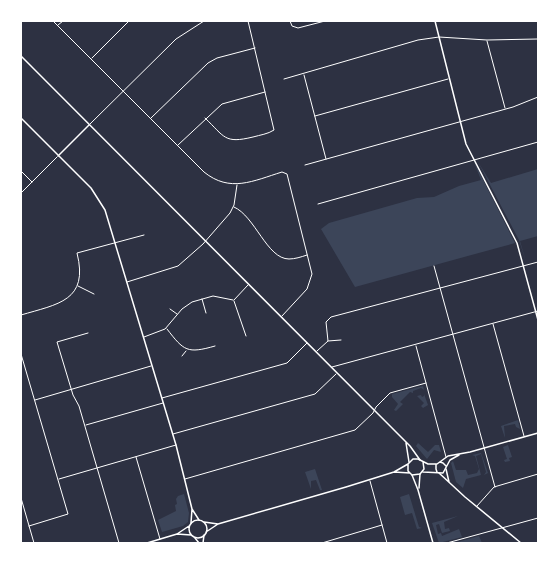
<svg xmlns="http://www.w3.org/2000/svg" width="559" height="564" font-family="Figtree,sans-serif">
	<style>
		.green { fill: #3c4559 }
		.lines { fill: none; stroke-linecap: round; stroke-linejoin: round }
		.minor { stroke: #fff; stroke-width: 1 }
		.tertiary { stroke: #fff; stroke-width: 1.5 }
		.secondary { stroke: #fff; stroke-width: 1.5 }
	</style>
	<rect width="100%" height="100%" fill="#2d3142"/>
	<path class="green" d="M474,162L515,243L355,287L321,229L329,223L417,198L434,197L459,186L481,180Z
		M478,162L491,183L538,169V236L520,241L526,262L519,240Z
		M423,386L424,390L421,388L413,391V393L410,392L400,402L403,404L396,411L394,410L398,404L392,397V394Z
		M424,394L428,405L423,408L421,406L424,403L417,396L421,395L422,397L424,396Z
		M518,420L520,429L516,427L515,424L504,426L505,438L501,426Z
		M418,443L428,452L435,445H439L441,452L434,450L427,459L416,446Z
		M508,445L512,457L509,458L510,461L505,462L504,460L507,459L503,447Z
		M481,453L488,473L484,475L486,472L481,454L476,456L481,475L466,479L463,488L456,482L451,463L453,461L456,470H466L468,475L477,473L479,469L475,456L472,455Z
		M315,469L322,490H320L316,480L311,481V489L305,472Z
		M184,494L189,513L188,522L183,526L162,532L158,520L176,511L175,505L177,504L176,499L178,496Z
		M409,494L419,527L422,528L417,529L412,513L405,515L400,497Z
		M458,516L444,522L445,529L449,528L450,531L442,533L439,524L436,525L438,534L441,533L442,536L459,529L462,537L439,543L432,523Z
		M479,536L482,543H454Z"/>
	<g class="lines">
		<path class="minor" d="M53,21L204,172C230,193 253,181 282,172L287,174L312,274L307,289L282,316
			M290,21L292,26L298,28L325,21
			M58,25L63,21
			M487,41L505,108
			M92,58L129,21
			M304,75L326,159
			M284,79L418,40L439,37L487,40L538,39
			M315,116L448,79
			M151,118L208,63L217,58L255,48
			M205,118C225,137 224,144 253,137C260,135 268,134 274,130L248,21
			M89,125L176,39L204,21
			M178,145L222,104L265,92
			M305,165L513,107L538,97
			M21,171L32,182
			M21,193L57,157
			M318,204L538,142
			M234,207C255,216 267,259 289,259C295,259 301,257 307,255
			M434,266L495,487
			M127,282L178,266L203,244L230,213L234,205L237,185
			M78,286L94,294
			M202,299L206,313
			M234,300L248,285
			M234,301L246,336
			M170,309L177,314
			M21,315C58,304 89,301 77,253L144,235
			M493,324L524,436
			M167,329C184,351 187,354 215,346
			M88,333L57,342L73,395L79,406L119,543
			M144,337L165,329L182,309L192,302L213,296L233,300
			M328,341L341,340
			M416,346L446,457
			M317,351L328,341L326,322L331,317L538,262
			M21,354L68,514L29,526
			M182,356L186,351
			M332,367L538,311
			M162,398L287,363L307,343
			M35,400L151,366
			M86,425L163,403
			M173,434L315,394L336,374
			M136,457L160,539
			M59,479L176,445
			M185,479L355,430L373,413L376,407L390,393L426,383
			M370,481L387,543
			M21,498L34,543
			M477,506L494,487L538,474
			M322,543L382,525
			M447,543L538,518"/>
		<path class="tertiary" d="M435,21L466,144L517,243L538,320
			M21,56L410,446L420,460
			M21,118L91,188L105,210L176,445L192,509L199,520
			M58,156L89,125
			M406,443L409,462
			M446,469L449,482
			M439,473L465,497L521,543
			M412,475L418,490L433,543
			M419,488L420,474
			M191,523L192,509
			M195,538L199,543
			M203,543L204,535"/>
		<path class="secondary" d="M423,462L424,469L420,474L412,475L408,471V464L413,459H418L428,464H437L448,456L470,452L538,433
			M440,462L443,463L446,466
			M436,465V469L437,472
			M394,472L410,473
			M423,472L443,473L450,460L459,455
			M189 529a9 9 0 1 1 18 0a9 9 0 1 1-18 0Z
			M204,522L218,524
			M206,532L218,524L346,487L394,472L408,464
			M177,534L191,535
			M147,543L177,534L189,526"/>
	</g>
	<rect width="559" height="564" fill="none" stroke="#ffffff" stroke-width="44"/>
</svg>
